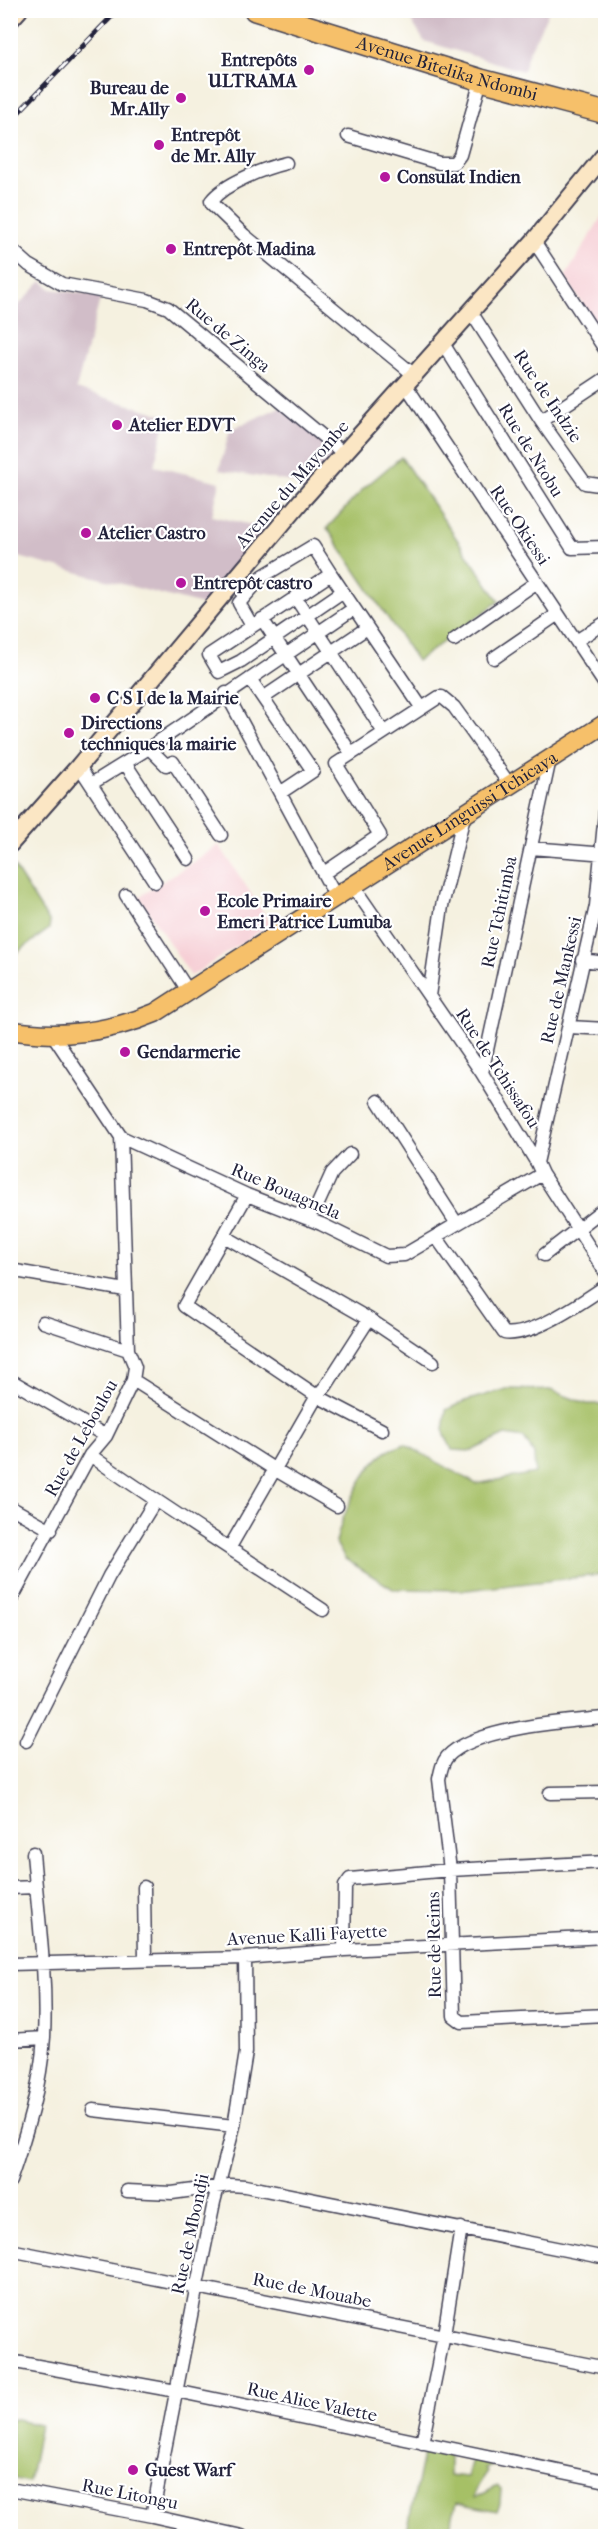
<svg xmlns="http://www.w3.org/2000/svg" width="616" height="2547" font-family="'IM FELL French Canon',serif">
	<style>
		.built { fill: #f6cfd5 }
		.industrial { fill: #d1bdc8 }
		.green { fill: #a6c066; stroke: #647150; stroke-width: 1.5 }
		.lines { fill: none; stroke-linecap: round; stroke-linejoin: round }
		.street-casing { stroke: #424154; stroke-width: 15 }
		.secondary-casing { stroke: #424154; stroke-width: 20 }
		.primary-casing { stroke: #424154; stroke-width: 21 }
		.highway-casing { stroke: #424154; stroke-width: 24 }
		.street { stroke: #fff; stroke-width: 12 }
		.secondary { stroke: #fbe6c4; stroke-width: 16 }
		.primary { stroke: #f6c06b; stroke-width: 18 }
		.highway { stroke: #f6c06b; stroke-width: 21 }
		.rail-casing { stroke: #22223b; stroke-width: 5 }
		.rail { stroke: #fff; stroke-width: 3; stroke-dasharray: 9; stroke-linecap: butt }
		.poi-dot { fill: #b5179e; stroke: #fff; stroke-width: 2 }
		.labels { text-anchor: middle; stroke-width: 4.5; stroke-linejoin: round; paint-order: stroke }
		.poi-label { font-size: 18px; font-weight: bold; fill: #22223b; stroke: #fff; text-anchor: start }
		.street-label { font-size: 18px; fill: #22223b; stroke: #fff }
	</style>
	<rect width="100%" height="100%" fill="#fff"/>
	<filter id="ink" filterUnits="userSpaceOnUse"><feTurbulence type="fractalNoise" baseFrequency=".0167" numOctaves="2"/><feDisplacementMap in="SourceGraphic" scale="12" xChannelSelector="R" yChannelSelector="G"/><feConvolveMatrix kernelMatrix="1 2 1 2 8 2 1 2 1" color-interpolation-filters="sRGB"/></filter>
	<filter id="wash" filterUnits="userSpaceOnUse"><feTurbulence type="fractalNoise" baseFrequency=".008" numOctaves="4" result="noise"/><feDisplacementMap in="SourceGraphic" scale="24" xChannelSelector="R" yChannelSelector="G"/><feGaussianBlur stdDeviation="1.35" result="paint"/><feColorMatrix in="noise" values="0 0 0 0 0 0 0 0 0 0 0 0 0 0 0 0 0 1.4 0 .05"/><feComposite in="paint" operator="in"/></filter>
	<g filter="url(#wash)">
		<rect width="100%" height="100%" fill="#f5f1e0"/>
		<path class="built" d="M605,211V339L565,277Z
			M219,845L271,924L191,976L139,897Z"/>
		<path class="industrial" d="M405,11H549L528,54L523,71L424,41Z
			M42,281L51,289L101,296L76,389L167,416L154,466L220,482L212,516L270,529L206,606L11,555V313Z
			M280,407L337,452L304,492L292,482L219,470L230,430Z"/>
		<path class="green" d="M401,457L499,601L417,661L327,528L364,488Z
			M11,862L50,923L49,929L11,957Z
			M506,1389L550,1390L587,1404H605V1576L599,1575L467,1590L393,1589L345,1559L336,1543C341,1517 364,1465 388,1451C393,1448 400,1447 405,1444L476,1484L535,1473L534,1454L524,1438L505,1435L471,1451L452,1450L443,1430L446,1410L465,1401Z
			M11,2419L40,2425L29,2482L11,2478Z
			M424,2449L449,2453V2475L467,2477L472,2459L496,2464L485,2469L487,2472L476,2489L475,2498L498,2486L501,2489L500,2503L497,2511L456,2503L448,2536H406Z"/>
	</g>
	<g filter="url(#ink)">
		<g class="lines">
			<g class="street-casing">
				<path id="street" d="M348,136L439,163H454L460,155L481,80
					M286,163C265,168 225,183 211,201L212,204L244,235L413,374
					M534,241L606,351
					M10,248L29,265L62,284L147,300L168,308L343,453
					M471,312L541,421L585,483L606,486
					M442,342L572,548L606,547
					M405,384L606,686
					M541,421L606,378
					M342,592L241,661L219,672L209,655L331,574L421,707
					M295,597L383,731
					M262,619L351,753
					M252,626L239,603L263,576L313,546L331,574
					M454,640L537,582
					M576,641L606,622
					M494,658L558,614
					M250,679L313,771L280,793
					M226,693L336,897
					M263,698L367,628
					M149,748L166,765L173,762L221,835
					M125,763L188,859
					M79,766L155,882
					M91,784L149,748L353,609
					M531,848L606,854
					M324,873L380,835L336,764L439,697H442L454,707L510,785
					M353,886L482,1073L537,1163L542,1174L606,1273
					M126,895L189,992
					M582,960L606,963
					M429,996L442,906L464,816
					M569,1027L606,1029
					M53,1035L121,1137L247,1195L321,1224L386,1256L404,1255L542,1174
					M482,1073L550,759
					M378,1101L457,1224
					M537,1163L596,906L606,802
					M247,1195L184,1306L317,1396L382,1430
					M306,1218L317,1206L332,1173L350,1154
					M224,1236L369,1319L433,1362
					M437,1238L504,1333C531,1338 584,1301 606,1286
					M544,1255L606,1207
					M10,1270L125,1290
					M43,1322L128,1350
					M10,1380L106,1436
					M133,1380L274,1469L337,1506
					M90,1455C166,1509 246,1558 323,1610
					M10,1507L51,1530
					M230,1547L317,1396L326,1386L369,1319
					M10,1602L90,1455L106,1436L133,1380L135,1367L128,1350L121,1137
					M606,1718C567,1721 473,1728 447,1757C442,1763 441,1770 439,1779L450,1870L454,2016L462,2022L606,2015
					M26,1741L109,1576L155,1501
					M550,1793L606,1792
					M144,1887L145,1960
					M10,1888L36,1887
					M344,1950L345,1886L350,1879L450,1870L606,1862
					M10,1964L245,1958L344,1950L606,1937
					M10,2040L44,2038
					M93,2110L234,2126
					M10,2181C26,2135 41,2086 44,2037C47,1976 38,1914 33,1853
					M127,2191L172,2193L230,2185L245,2186L606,2258
					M10,2250L606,2368
					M10,2361L176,2391L606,2481
					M422,2443L444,2335L461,2228
					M10,2489L152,2516L242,2536
					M152,2516L197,2285L214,2202L234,2126L246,2052L245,1958"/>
			</g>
			<g class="secondary-casing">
				<path id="secondary" d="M10,20L19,10
					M10,844L79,766L301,501L534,241L606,153"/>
			</g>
			<g class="primary-casing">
				<g id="primary">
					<path id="s1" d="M10,1030C59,1039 110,1032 155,1013L606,723"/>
				</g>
			</g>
			<g class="highway-casing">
				<g id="highway">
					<path id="s2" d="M255,10L481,80L606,113"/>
				</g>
			</g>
			<use href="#street" class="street"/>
			<use href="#secondary" class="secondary"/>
			<use href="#primary" class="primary"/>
			<use href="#highway" class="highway"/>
			<g class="rail-casing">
				<path id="rail" d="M10,121L118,10"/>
			</g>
			<use href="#rail" class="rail"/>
		</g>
	</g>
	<g class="poi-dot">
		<circle cx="309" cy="70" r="6"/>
		<circle cx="181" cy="98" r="6"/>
		<circle cx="159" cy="145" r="6"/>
		<circle cx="385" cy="177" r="6"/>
		<circle cx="171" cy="249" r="6"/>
		<circle cx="117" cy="425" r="6"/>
		<circle cx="86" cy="533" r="6"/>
		<circle cx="181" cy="583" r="6"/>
		<circle cx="95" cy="698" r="6"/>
		<circle cx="69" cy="733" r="6"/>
		<circle cx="205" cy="911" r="6"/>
		<circle cx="125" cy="1052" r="6"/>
		<circle cx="133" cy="2470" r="6"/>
	</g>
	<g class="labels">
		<g class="poi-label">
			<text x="297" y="66" text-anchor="end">Entrepôts<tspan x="297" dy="21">ULTRAMA</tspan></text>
			<text x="169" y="94" text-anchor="end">Bureau de<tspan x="169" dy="21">Mr.Ally</tspan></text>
			<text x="171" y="141">Entrepôt<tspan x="171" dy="21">de Mr. Ally</tspan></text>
			<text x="397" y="183">Consulat Indien</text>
			<text x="183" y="255">Entrepôt Madina</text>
			<text x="129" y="431">Atelier EDVT</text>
			<text x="98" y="539">Atelier Castro</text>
			<text x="193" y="589">Entrepôt castro</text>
			<text x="107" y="704">C S I de la Mairie</text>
			<text x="81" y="729">Directions<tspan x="81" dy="21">techniques la mairie</tspan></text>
			<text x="217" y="907">Ecole Primaire<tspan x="217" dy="21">Emeri Patrice Lumuba</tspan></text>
			<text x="137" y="1058">Gendarmerie</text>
			<text x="145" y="2476">Guest Warf</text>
		</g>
		<g class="street-label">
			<text dy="6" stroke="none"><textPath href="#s2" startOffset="201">Avenue Bitelika Ndombi</textPath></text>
			<text transform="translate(228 335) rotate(40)" y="6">Rue de Zinga</text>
			<text transform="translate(548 396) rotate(56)" y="6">Rue de Indzie</text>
			<text transform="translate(531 450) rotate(58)" y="6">Rue de Ntobu</text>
			<text transform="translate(292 484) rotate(-49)" y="6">Avenue du Mayombe</text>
			<text transform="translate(520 525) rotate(56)" y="6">Rue Okiessi</text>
			<text dy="6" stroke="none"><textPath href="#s1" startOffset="522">Avenue Linguissi Tchicaya</textPath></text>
			<text transform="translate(499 912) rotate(-78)" y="6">Rue Tchitimba</text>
			<text transform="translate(561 980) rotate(-77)" y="6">Rue de Mankessi</text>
			<text transform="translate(498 1068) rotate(57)" y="6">Rue de Tchissafou</text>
			<text transform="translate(286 1191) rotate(23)" y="6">Rue Bouagnela</text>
			<text transform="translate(81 1438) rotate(-61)" y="6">Rue de Leboulou</text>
			<text transform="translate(307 1935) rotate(-3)" y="6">Avenue Kalli Fayette</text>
			<text transform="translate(434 1945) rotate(-91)" y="6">Rue de Reims</text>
			<text transform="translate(190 2234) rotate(-78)" y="6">Rue de Mbondji</text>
			<text transform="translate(312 2290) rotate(11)" y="6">Rue de Mouabe</text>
			<text transform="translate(312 2402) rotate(12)" y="6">Rue Alice Valette</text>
			<text transform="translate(130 2494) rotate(11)" y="6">Rue Litongu</text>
		</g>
	</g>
	<rect width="616" height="2547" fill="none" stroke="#fff" stroke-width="36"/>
</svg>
